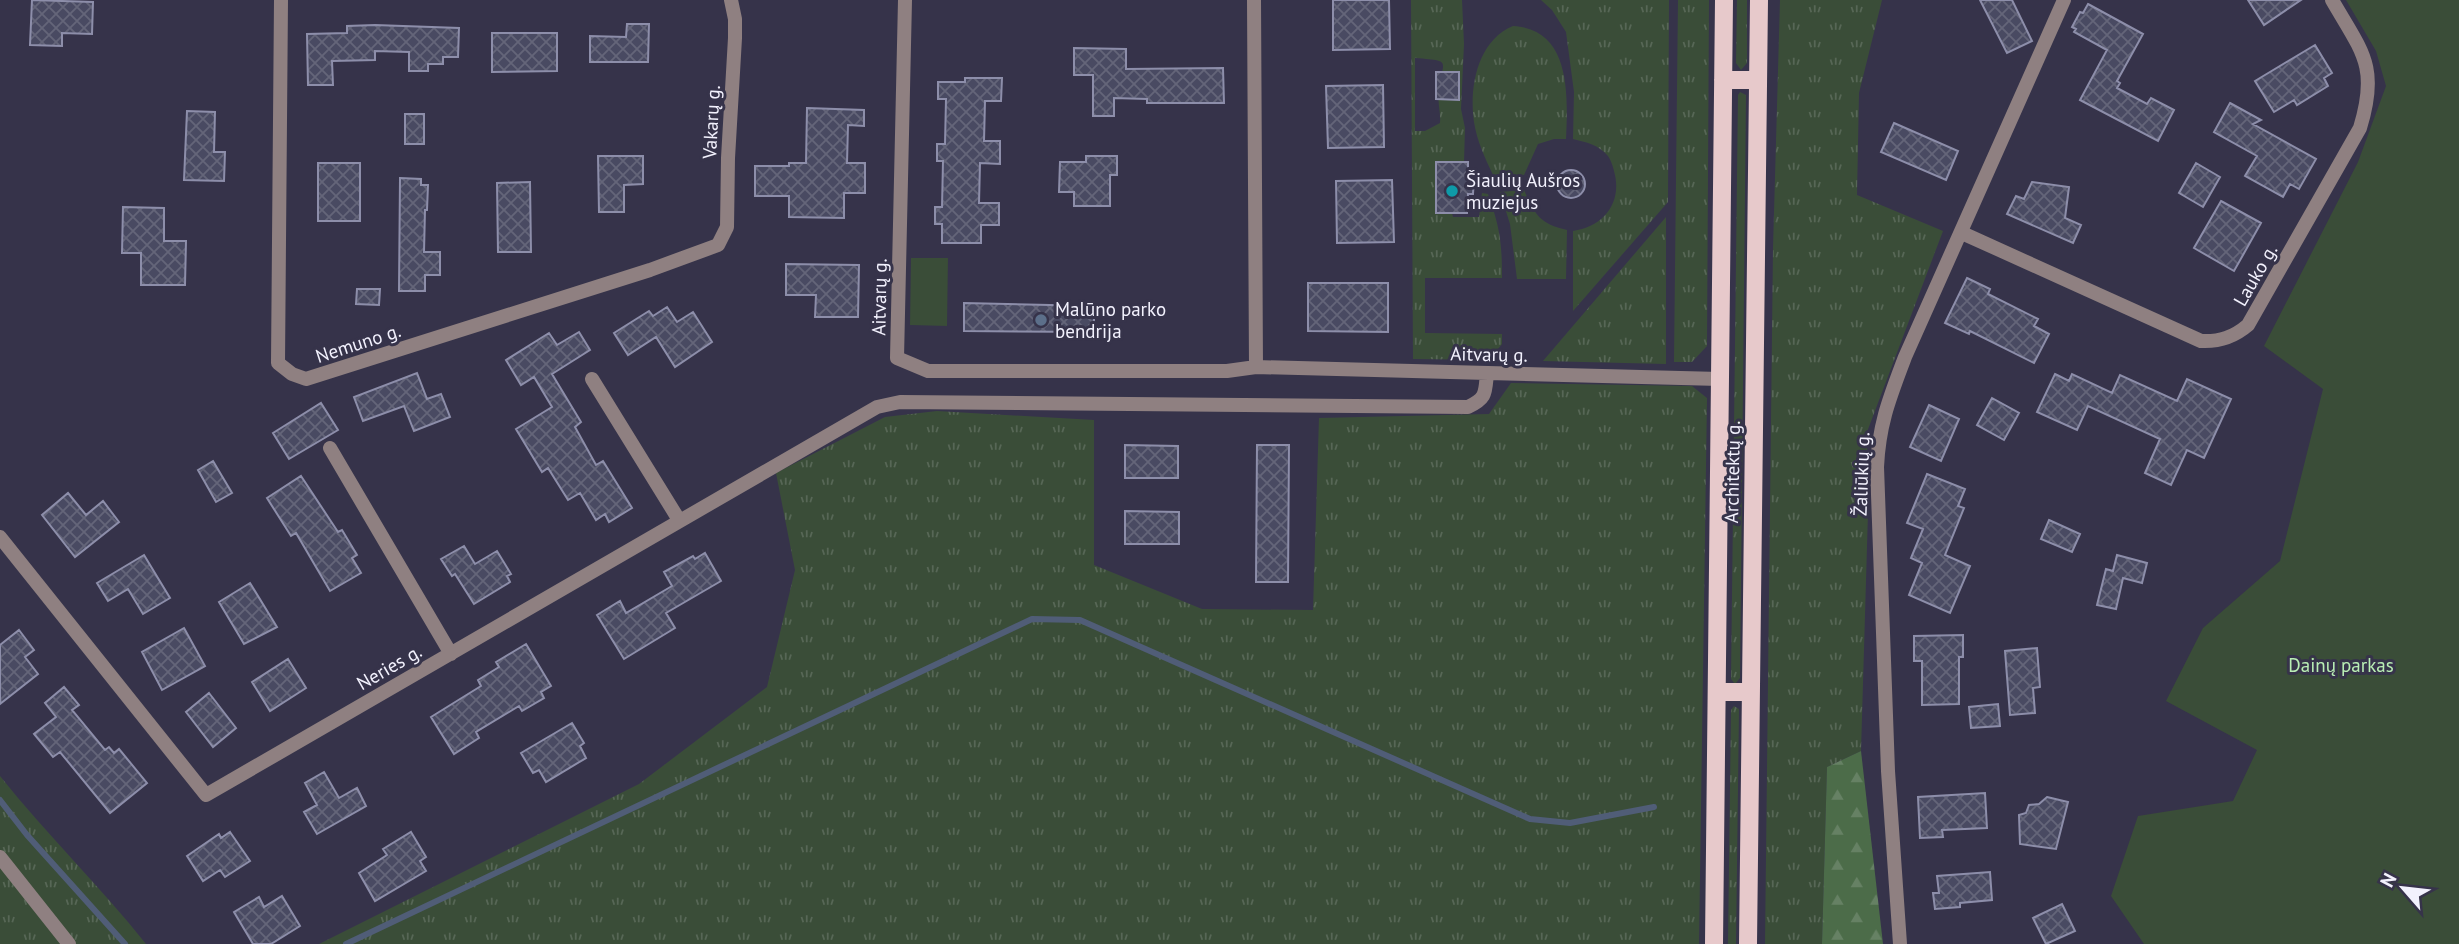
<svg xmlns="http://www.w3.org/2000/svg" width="2459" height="944" font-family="'PT Sans',sans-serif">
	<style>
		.grass { fill: url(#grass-tufts); fill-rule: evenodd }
		.forest { fill: url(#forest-firs) }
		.park { fill: #3a4d38 }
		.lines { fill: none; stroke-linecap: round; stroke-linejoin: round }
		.stream { stroke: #505d77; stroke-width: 6 }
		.building { fill: url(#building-cross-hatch); stroke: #8d8eaa; stroke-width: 2 }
		.street { stroke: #8f8081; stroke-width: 14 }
		.primary { stroke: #e7c9cb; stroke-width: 18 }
		.culture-dot { fill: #0f9aa8; stroke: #36334a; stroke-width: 2.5 }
		.service-dot { fill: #5c6f8a; stroke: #36334a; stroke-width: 2.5 }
		.labels { text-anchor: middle; stroke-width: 6; stroke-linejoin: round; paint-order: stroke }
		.street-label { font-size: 19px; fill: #f2f1fd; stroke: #36334a }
		.poi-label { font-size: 19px; fill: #f2f1fd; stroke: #36334a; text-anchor: start }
		.park-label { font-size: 19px; fill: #b9eeb4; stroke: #36334a }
	</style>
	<defs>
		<pattern id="grass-tufts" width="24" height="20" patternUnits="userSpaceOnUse" patternTransform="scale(1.75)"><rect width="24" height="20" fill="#3a4d38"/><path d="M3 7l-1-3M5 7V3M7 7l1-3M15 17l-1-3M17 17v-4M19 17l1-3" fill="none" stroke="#576756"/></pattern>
		<pattern id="forest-firs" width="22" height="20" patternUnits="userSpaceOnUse" patternTransform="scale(1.75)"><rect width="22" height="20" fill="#4c6c49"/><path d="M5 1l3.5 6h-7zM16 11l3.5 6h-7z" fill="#668164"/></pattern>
		<pattern id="building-cross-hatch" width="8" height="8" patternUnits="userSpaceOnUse" patternTransform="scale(1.75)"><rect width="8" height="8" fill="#494a62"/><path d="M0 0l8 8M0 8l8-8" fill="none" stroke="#646579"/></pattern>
	</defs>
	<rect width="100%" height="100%" fill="#36334a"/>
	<path class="grass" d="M1411,0H1462L1464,44L1461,109L1465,128L1464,162H1436V213H1452L1453,217H1479L1482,193L1488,194C1500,228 1502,242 1502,278H1425V333L1502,334V344L1489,360L1413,359ZM1415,58C1454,61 1442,60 1439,90C1437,102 1441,112 1440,123L1425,131H1415Z
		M1541,0H1669L1668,202L1573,311V231C1604,227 1623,202 1614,171C1613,167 1611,160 1608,156C1599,145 1586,142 1573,139L1574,92L1566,32L1552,10Z
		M1678,0H1709L1707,346L1692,362H1674Z
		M1737,0H1747V63L1741,70L1736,63Z
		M1780,0H1882L1859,93L1857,195L1943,231L1867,432L1868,512L1861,751L1827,767L1822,944H1765L1773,248Z
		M1513,26C1571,29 1568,95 1566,139H1554L1538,144L1524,175H1493C1485,158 1477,141 1474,122C1469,88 1477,41 1513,26Z
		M1740,92L1746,95L1740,678L1735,684L1731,679L1738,95Z
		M1524,190C1535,215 1540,224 1567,230L1566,279H1517L1510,224L1500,192Z
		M1666,217V364L1543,361Z
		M1511,383L1692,386L1707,398L1699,944H319L639,784L767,687L795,570L776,473L885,417L937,411L1094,420V565L1202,609L1313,610L1319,418L1489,414Z
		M1734,706L1739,709L1736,944H1728L1731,710Z
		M0,776C46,834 100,886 146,944H0Z"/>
	<path class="forest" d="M1861,751L1883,944H1822L1827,767Z"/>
	<path class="park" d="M2346,0H2459V944H2144L2111,896L2138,816L2233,801L2257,750L2166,701L2203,628L2280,561L2323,389L2264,346L2358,162L2386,86L2376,51Z
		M911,258H948L947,326L910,325Z"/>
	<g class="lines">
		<path class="stream" d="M0,800L27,835L125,944
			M346,944L1032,619L1080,620L1530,819L1570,823L1654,807"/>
	</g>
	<path class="building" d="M32,0L93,2L92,34L62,33V46L30,45Z
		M1333,0H1389L1390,49L1333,50Z
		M1980,0H2012L2032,41L2007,53Z
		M2248,0H2301L2264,25Z
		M2088,4L2143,34L2117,81L2120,83L2117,88L2147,104L2151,98L2174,110L2158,141L2080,100L2107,50L2074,32L2076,29L2072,27L2080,12L2083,13Z
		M627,24H649L648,62H590V36L626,37Z
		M375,25L459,28L458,57H443V64H428V71H409V52L375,51V60L332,61L333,85H308L307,34L347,33V26Z
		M492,33H557V71L492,72Z
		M2315,45L2332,73L2324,78L2328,86L2297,105L2294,100L2274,112L2255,81Z
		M1074,48L1126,49V69L1223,68L1224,103H1147V99L1114,98V116H1093V75H1074Z
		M1436,72H1459V100L1436,99Z
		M965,78H1002L1001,101H985L984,141H1000V164L980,163L979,203H999V225H981V243H942V224H935V207H942L943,161H937V144H945L946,99H938V82H965Z
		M1383,85L1384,147L1328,148L1326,86Z
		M2230,103L2261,120L2253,124L2316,159L2299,189L2290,184L2283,197L2245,176L2257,156L2214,132Z
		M807,108L864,110V126L848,125L847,163H865V193H844V218L789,217V196H755V166H789V163H806Z
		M187,111L215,112L214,152H225L224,181L184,180Z
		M405,114H424V144H405Z
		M1894,123L1958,151L1946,180L1881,152Z
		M598,156H643V184L624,185V212H599Z
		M1086,156H1117V175H1110V206H1074V192H1059L1060,162H1086Z
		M1436,162H1468V177H1474L1473,194H1468L1467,213H1436Z
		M318,163H360V221H318Z
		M2196,163L2220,177L2203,207L2179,193Z
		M1557 184a14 14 0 1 1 28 0a14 14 0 1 1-28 0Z
		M400,178L421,179V185H428L427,210H425L424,252H440V275H425V291H399Z
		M1392,180L1394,242L1337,243L1336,181Z
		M530,182L531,252H498L497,183Z
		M2032,182L2069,187L2065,218L2081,225L2073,243L2007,214L2016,196L2024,199Z
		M2221,201L2261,223L2234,271L2194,248Z
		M123,207L164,208V241H186L185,285H141V253H122Z
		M786,264L859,265L858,317H815L816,295H786Z
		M1967,278L1990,289L1988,294L2038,319L2034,326L2049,334L2034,363L1970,331L1969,334L1945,323Z
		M1308,283H1388V332L1308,331Z
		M357,289H380L379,305L356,304Z
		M964,303L1094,306V332L964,331Z
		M667,307L677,322L693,312L712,342L675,367L656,337L628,355L614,333L649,311L653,316Z
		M579,332L590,350L552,374L581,422L575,427L596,465L603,461L632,508L609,522L605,514L596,520L580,493L568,500L548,468L542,472L516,429L552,407L534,377L521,385L506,360L549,333L557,345Z
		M417,373L427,399L441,394L450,417L414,431L404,406L363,421L354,397Z
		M2055,374L2069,381L2072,374L2112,393L2120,375L2177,401L2187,379L2231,399L2204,458L2187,450L2171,485L2145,473L2160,439L2088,406L2077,430L2037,412Z
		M1992,398L2019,413L2004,440L1977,425Z
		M321,403L338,430L289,459L273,433Z
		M1929,405L1959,419L1941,461L1910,447Z
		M1125,445L1178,446V478H1125Z
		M1257,445H1289L1288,582H1256Z
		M213,461L232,493L216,502L198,470Z
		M1927,474L1965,489L1958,506L1964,508L1945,555L1970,566L1950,613L1909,595L1922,563L1911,558L1923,529L1907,523Z
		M301,476L338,532L342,530L357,555L352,558L361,573L330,591L296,533L291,536L267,498Z
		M68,493L86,515L103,501L119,522L75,557L42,515Z
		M1125,511L1179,512V544H1125Z
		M2049,520L2080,534L2072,552L2041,539Z
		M464,546L475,564L497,551L511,574L507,576L510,582L474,604L455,574L452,576L441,559Z
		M705,553L721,581L666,613L675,628L624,659L597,615L620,601L626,613L672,586L664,572L693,556L695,559Z
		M144,555L170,598L143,614L128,589L108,601L97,583Z
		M2117,555L2147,563L2142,583L2123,578L2116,609L2097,605L2106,569L2113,571Z
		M250,583L277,627L244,644L219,602Z
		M184,628L205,666L162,690L142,652Z
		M19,630L34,650L25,657L38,674L0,704V645Z
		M1963,635V657H1959V704L1922,705V661H1914V636Z
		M526,644L551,686L541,692L544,698L522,711L519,706L476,732L479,738L454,754L431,717L481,686L478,680L499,667L496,662Z
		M2037,648L2040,687L2033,688L2035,713L2010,715L2005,651Z
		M288,659L306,688L270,711L252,682Z
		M64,687L79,705L72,710L105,750L109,747L114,753L119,749L147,783L110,813L60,752L53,757L34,734L56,717L45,703Z
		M209,693L236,728L213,747L186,712Z
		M1998,704L2000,726L1971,728L1969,707Z
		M572,723L584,743L580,746L586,758L546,782L539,770L533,773L521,753Z
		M324,772L339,798L357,788L366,806L317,834L304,812L317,805L305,783Z
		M1985,793L1987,828L1942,830L1943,837L1920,838L1918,797Z
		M2047,797L2068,802L2056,849L2020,844L2019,815L2026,813L2029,805L2039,804Z
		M230,832L250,861L225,877L220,870L203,881L187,856L219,834L221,838Z
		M411,832L426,857L420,861L426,871L375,901L359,873L387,855L383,849Z
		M1990,872L1992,900L1960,903V907L1935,909L1933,893H1939L1937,876Z
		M282,896L300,926L271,944H253L234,912L259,897L264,907Z
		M2062,904L2075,931L2046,944L2033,918Z"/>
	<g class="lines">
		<path class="street" d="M281,0L278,363L292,374L306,379L650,270L718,245L727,227L728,158L735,38V19L731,0
			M905,0L897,358L928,371H1227L1256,367L1720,379
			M1254,0L1256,367
			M1962,233L2201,341C2220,342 2234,337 2248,325L2360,128C2379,66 2362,52 2332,0
			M592,379L679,520
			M330,448L451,654
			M0,537L206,795L877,407L900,402L1468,407C1487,398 1485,393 1487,373
			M0,857L69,944
			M1900,944L1888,771L1877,467C1879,423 1890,397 1905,357L2064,0"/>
		<path class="primary" d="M1723,80H1758
			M1717,692H1750
			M1714,944L1724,0
			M1748,944L1759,0"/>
	</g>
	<circle class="culture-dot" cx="1452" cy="191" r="7"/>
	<circle class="service-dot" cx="1041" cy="320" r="7"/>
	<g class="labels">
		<g class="street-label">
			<text transform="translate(711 122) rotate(-87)" y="7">Vakarų g.</text>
			<text transform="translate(2255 275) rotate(-60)" y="7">Lauko g.</text>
			<text transform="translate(879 297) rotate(-89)" y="7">Aitvarų g.</text>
			<text transform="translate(358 343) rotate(-18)" y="7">Nemuno g.</text>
			<text transform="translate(1489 354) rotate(1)" y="7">Aitvarų g.</text>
			<text transform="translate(1732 472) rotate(-89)" y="7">Architektų g.</text>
			<text transform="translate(1861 474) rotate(-88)" y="7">Žaliūkių g.</text>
			<text transform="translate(389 667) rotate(-30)" y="7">Neries g.</text>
		</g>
		<g class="poi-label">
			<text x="1466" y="187">Šiaulių Aušros<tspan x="1466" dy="22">muziejus</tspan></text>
			<text x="1055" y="316">Malūno parko<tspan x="1055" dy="22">bendrija</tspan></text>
		</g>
		<g class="park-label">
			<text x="2341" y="672">Dainų parkas</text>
		</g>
	</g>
	<g transform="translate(2403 888) rotate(298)" stroke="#36334a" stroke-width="5" paint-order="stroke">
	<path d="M0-5L12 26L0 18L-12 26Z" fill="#f2f1fd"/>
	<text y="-10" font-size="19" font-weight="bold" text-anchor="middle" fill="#f2f1fd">N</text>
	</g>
</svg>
